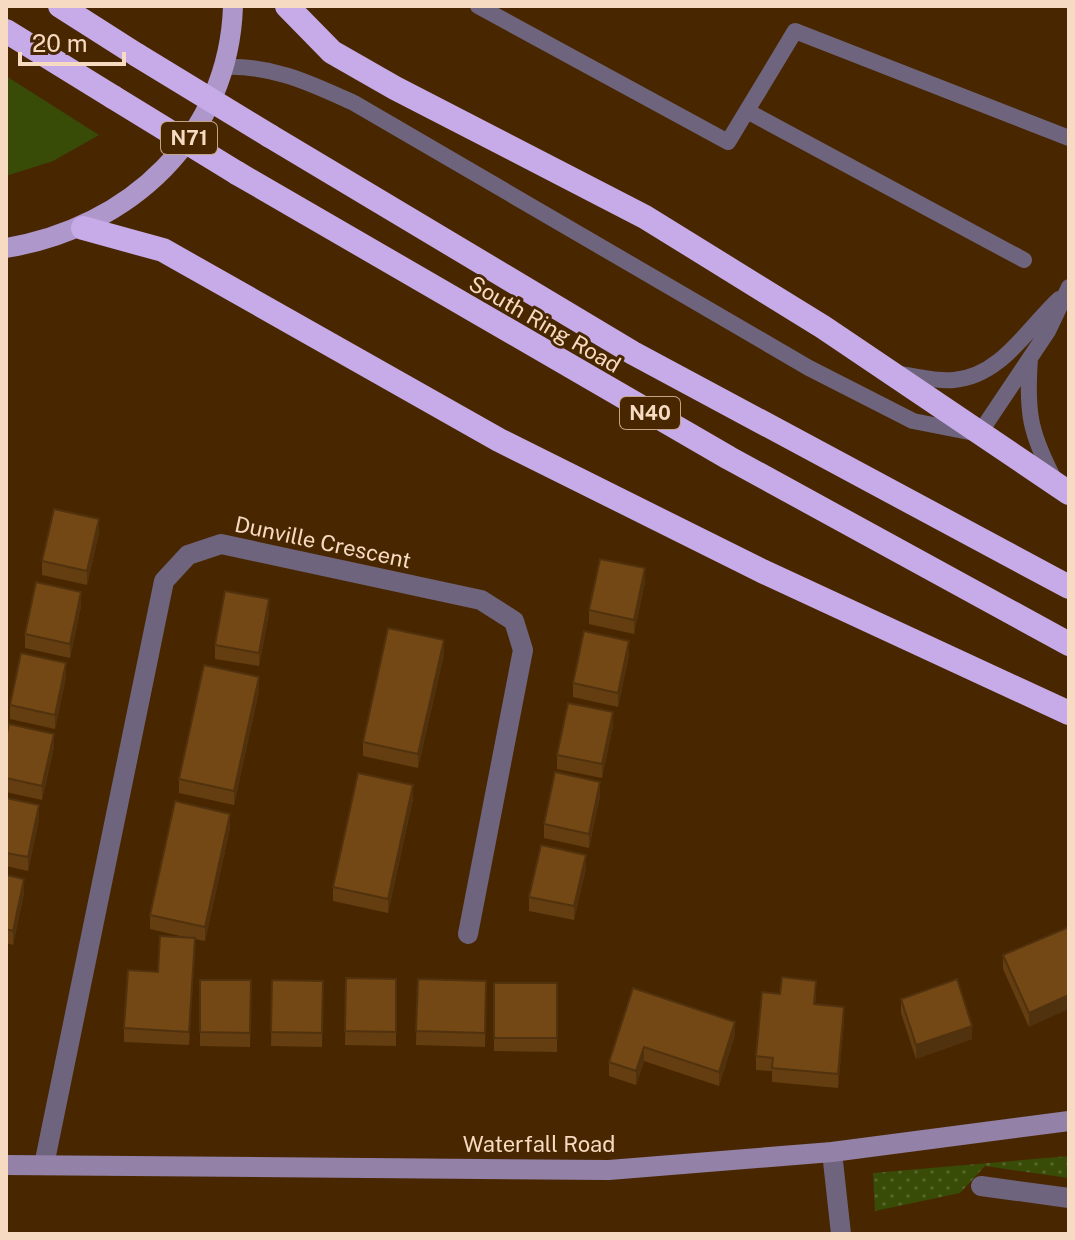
<svg xmlns="http://www.w3.org/2000/svg" width="1075" height="1240" font-family="'Public Sans',sans-serif">
	<style>
		.grass { fill: #384b07 }
		.park { fill: url(#park-dots) }
		.lines { fill: none; stroke-linecap: round; stroke-linejoin: round }
		.lane { stroke: #6f647d; stroke-width: 16 }
		.street { stroke: #6f647d; stroke-width: 20 }
		.secondary { stroke: #9381a8; stroke-width: 20 }
		.primary { stroke: #ae97ca; stroke-width: 20 }
		.highway { stroke: #c7abe8; stroke-width: 24 }
		.highway-bridge { stroke: #c7abe8; stroke-width: 24 }
		.wall { fill: #643e11 }
		.shaded-wall { fill: #51320e }
		.building { fill: #744814; stroke: #51320e; stroke-width: 2 }
		.labels { text-anchor: middle; stroke-width: 6; stroke-linejoin: round; paint-order: stroke }
		.shield { fill: #482700; stroke: #c2a588; stroke-width: 2 }
		.shield-label { font-size: 20px; font-weight: bold; fill: #f6dbc2 }
		.street-label { font-size: 22px; fill: #f6dbc2; stroke: #482700 }
	</style>
	<defs>
		<pattern id="park-dots" width="8" height="8" patternUnits="userSpaceOnUse" patternTransform="scale(2)"><rect width="8" height="8" fill="#384b07"/><path d="M2 2h.1M6 6h.1" fill="none" stroke="#55642a" stroke-width="1.8" stroke-linecap="round"/></pattern>
	</defs>
	<rect width="100%" height="100%" fill="#482700"/>
	<path class="grass" d="M6,76L99,135L53,161L6,176Z"/>
	<path class="park" d="M1069,1156V1178L985,1166L960,1193L875,1211L873,1173Z"/>
	<g class="lines">
		<path class="lane" d="M478,6L728,142L795,31L1069,138
			M223,67C273,65 310,83 354,103L809,368L913,421L979,434L1048,331L1069,287
			M747,111L1024,260
			M1030,358C1026,413 1030,433 1055,481
			M899,374C916,376 937,382 954,380C1001,376 1027,329 1059,299"/>
		<path class="street" d="M832,1152L841,1234
			M44,1165L164,581L188,555L221,544L481,600L514,621L523,650L468,934
			M981,1186L1069,1198"/>
		<path class="secondary" d="M6,1165L609,1170L832,1152L1069,1121"/>
		<path class="primary" d="M6,248C129,228 229,136 233,6"/>
		<path class="highway" d="M60,6L137,55
			M287,6L332,52L395,88L645,217L823,327L1069,493
			M6,31L113,97
			M270,136L633,353L1069,587
			M237,173L729,458L1069,644
			M83,228L163,250L499,440L762,571L1069,713"/>
		<path class="highway-bridge" d="M137,55L270,136
			M113,97L237,173"/>
	</g>
	<path class="wall" d="M99,533L87,585L42,575V561Z
		M645,582L634,634L589,624V610Z
		M81,606L70,658L25,648V634Z
		M269,613L259,666L215,659V645Z
		M444,654L418,768L363,756V742Z
		M629,655L618,707L573,697V683Z
		M66,677L55,729L10,719V705Z
		M259,691L234,805L179,793V779Z
		M613,726L602,778L557,769V755Z
		M6,738L54,747L42,800L6,792Z
		M600,796L589,848L544,838V824Z
		M6,798L39,819L28,871L6,866Z
		M413,799L388,913L333,901V887Z
		M230,828L205,941L195,939L189,1045L124,1042V1028L158,972L189,938L150,929V915Z
		M586,868L574,920L529,911V897Z
		M6,875L24,893L13,945L6,943Z
		M1069,927L1029,1027L1003,969V955Z
		M346,978L396,979V1046L345,1045Z
		M418,979L486,981L485,1047L416,1045Z
		M200,980H251L250,1047L200,1046Z
		M272,980L323,981L322,1047L271,1046Z
		M494,983H557V1052L494,1051Z
		M633,988L735,1035L719,1086L644,1061L636,1085L609,1076V1062Z
		M780,994L816,995L815,1004L844,1021L838,1088L772,1082V1071L756,1070V1056Z
		M901,999L972,1039L916,1059L901,1013Z"/>
	<path class="shaded-wall" d="M99,519V533L87,585V571Z
		M645,568V582L634,634V620Z
		M81,592V606L70,658V644Z
		M269,599V613L259,666V653Z
		M444,640V654L418,768V754Z
		M629,641V655L618,707V693Z
		M66,663V677L55,729V715Z
		M259,677V691L234,805V791Z
		M613,712V726L602,778V764Z
		M54,734V747L42,800V786Z
		M600,782V796L589,848V834Z
		M413,785V799L388,913V899Z
		M39,805V819L28,871V857Z
		M230,814V828L205,941V927Z
		M586,855V868L574,920V906Z
		M24,879V893L13,945V931Z
		M195,938V952L189,1045V1032Z
		M1069,995V1009L1029,1027V1013Z
		M844,1007V1021L838,1088V1074Z
		M735,1022V1035L719,1086V1072Z
		M972,1026V1039L916,1059V1045Z
		M644,1047V1061L636,1085V1071Z"/>
	<path class="building" d="M54,509L99,519L87,571L42,561Z
		M600,559L645,568L634,620L589,610Z
		M36,582L81,592L70,644L25,634Z
		M225,591L269,599L259,653L215,645Z
		M388,628L444,640L418,754L363,742Z
		M584,631L629,641L618,693L573,683Z
		M21,653L66,663L55,715L10,705Z
		M204,665L259,677L234,791L179,779Z
		M568,703L613,712L602,764L557,755Z
		M9,724L54,734L42,786L6,778V738Z
		M555,772L600,782L589,834L544,824Z
		M358,773L413,785L388,899L333,887Z
		M6,798L39,805L28,857L6,853Z
		M175,801L230,814L205,927L150,915Z
		M541,845L586,855L574,906L529,897Z
		M6,875L24,879L13,931L6,929Z
		M1069,927V995L1029,1013L1003,955Z
		M160,936L195,938L189,1032L124,1028L128,970L158,972Z
		M782,977L816,981L814,1004L844,1007L838,1074L772,1068L773,1058L756,1056L762,992L780,994Z
		M346,978L396,979V1032L345,1031Z
		M418,979L486,981L485,1033L416,1031Z
		M957,979L972,1026L916,1045L901,999Z
		M200,980H251L250,1033L200,1032Z
		M272,980L323,981L322,1033L271,1032Z
		M494,983H557V1038H494Z
		M633,988L735,1022L719,1072L644,1047L636,1071L609,1062Z"/>
	<g class="labels">
		<g class="shield">
			<rect x="161" y="122" width="56" height="32" rx="6"/>
			<rect x="620" y="397" width="60" height="32" rx="6"/>
		</g>
		<g class="shield-label">
			<text x="189" y="145">N71</text>
			<text x="650" y="420">N40</text>
		</g>
		<g class="street-label">
			<text transform="translate(545 324) rotate(30)" y="8">South Ring Road</text>
			<text transform="translate(323 542) rotate(12)" y="8">Dunville Crescent</text>
			<text x="539" y="1152">Waterfall Road</text>
		</g>
	</g>
	<rect width="1075" height="1240" fill="none" stroke="#f6dbc2" stroke-width="16"/>
	<path d="M20 52v12h104v-12" fill="none" stroke="#f6dbc2" stroke-width="4"/>
	<text x="32" y="52" font-size="24" fill="#f6dbc2" stroke="#482700" stroke-width="6" paint-order="stroke">20 m</text>
</svg>
